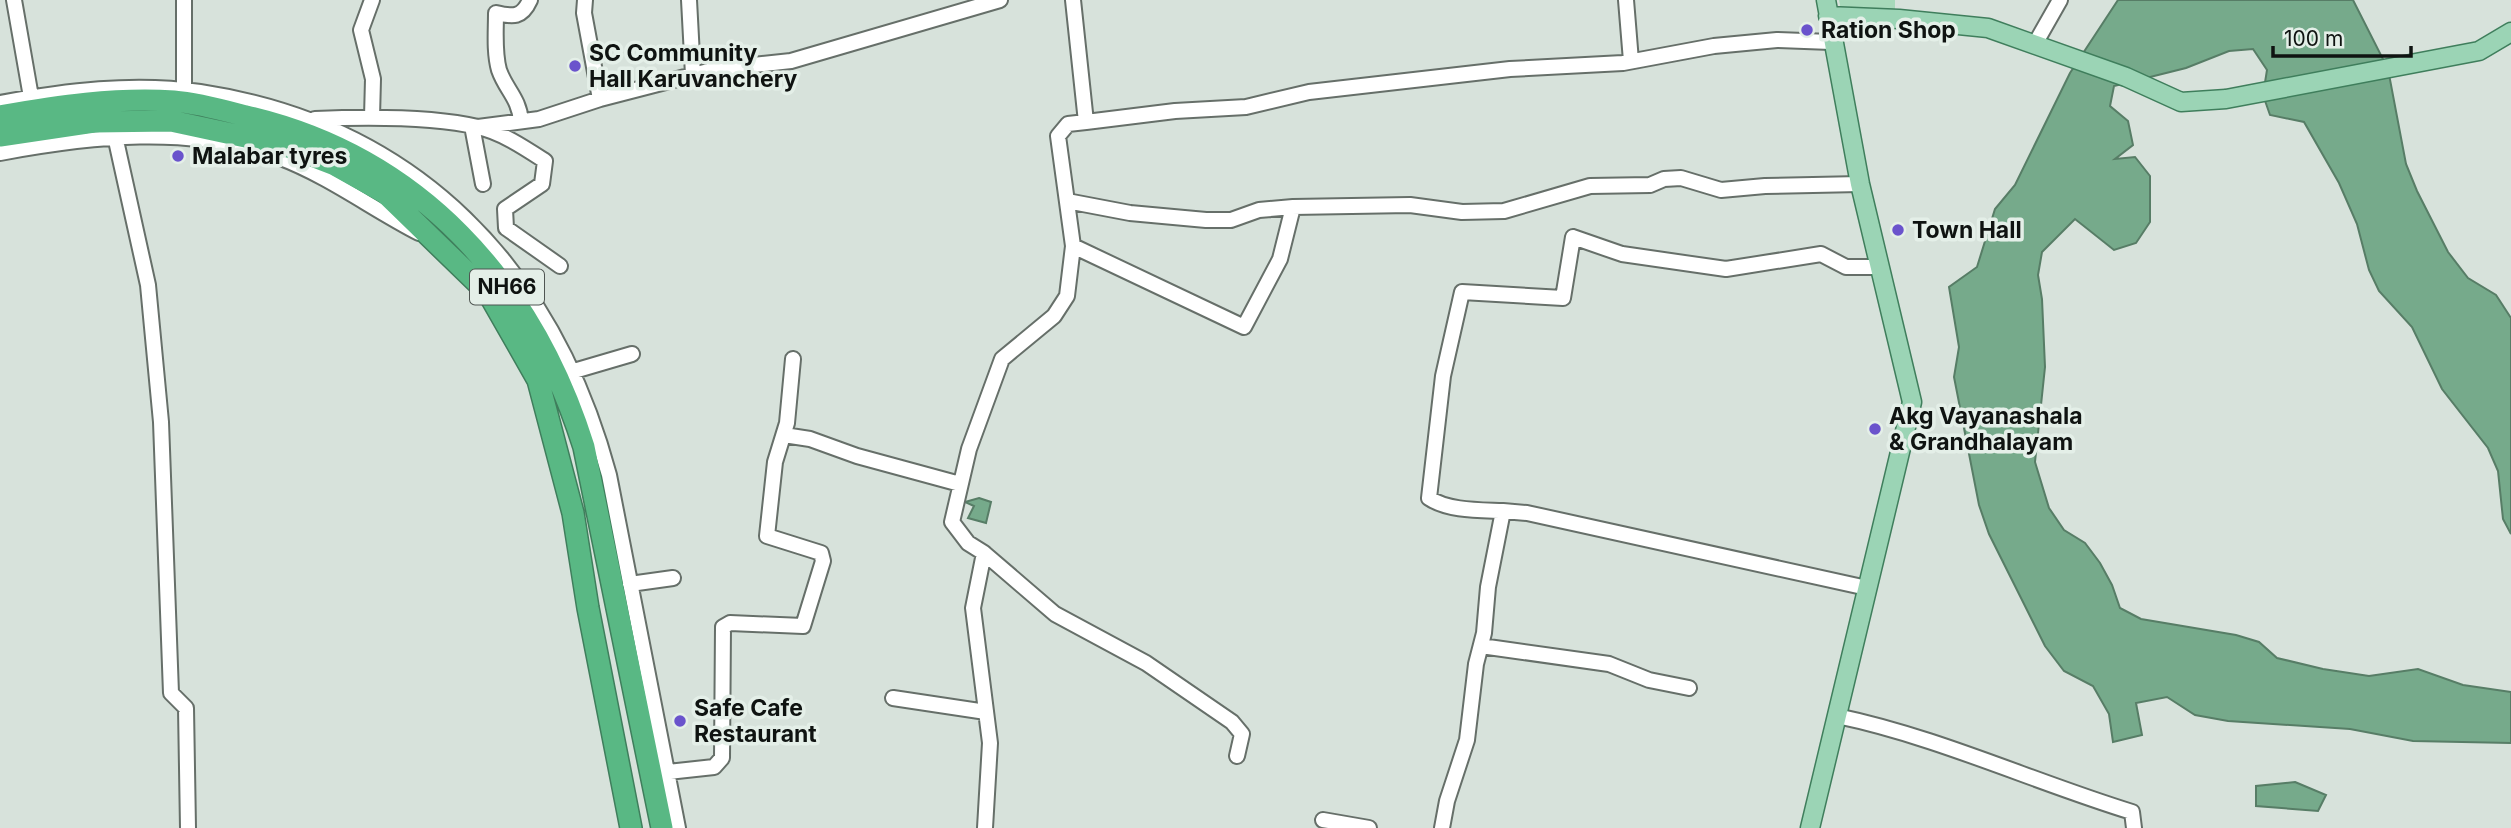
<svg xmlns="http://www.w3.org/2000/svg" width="2511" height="828" font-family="Inter,sans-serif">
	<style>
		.green { fill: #a7d9ba }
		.water { fill: #76aa8b; stroke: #577d66; stroke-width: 2 }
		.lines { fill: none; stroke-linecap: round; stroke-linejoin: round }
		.minor-casing { stroke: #666f69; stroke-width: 18 }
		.major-casing { stroke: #3f7e5c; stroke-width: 21 }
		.highway-casing { stroke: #3f7e5c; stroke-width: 24 }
		.minor { stroke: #fff; stroke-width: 14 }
		.major { stroke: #9bd4b5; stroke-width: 18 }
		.highway { stroke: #59b884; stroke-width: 21 }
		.poi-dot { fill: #6a53cc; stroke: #e4efe8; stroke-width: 2.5 }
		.labels { text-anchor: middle; stroke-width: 7; stroke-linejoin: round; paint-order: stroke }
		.shield { fill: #e4efe8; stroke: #4f5552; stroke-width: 2 }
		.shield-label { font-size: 21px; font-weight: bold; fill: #0f1311 }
		.poi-label { font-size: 23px; font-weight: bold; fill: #0f1311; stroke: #e4efe8; text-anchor: start }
	</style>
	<rect width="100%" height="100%" fill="#d7e2db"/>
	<path class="green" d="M1839,0H1895V12L1842,15Z"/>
	<path class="water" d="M2118,0H2353L2388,69L2406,164L2417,191L2448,252L2468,278L2496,295L2511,318V534L2503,519L2498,471L2488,448L2442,389L2412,327L2379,291L2369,270L2357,224L2339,183L2304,122L2270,115L2263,95L2267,70L2253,49L2229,51L2186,68L2114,86L2110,106L2128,121L2133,145L2115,159L2135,157L2150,176V222L2136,243L2114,250L2075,219L2042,252L2038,275L2042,299L2045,367L2035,462L2049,508L2064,530L2085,543L2100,563L2112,585L2120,608L2141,619L2236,635L2259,642L2277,658L2323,669L2369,676L2418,669L2463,685L2511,692V743L2413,741L2350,729L2228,721L2195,715L2167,697L2136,703L2142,735L2113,742L2109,714L2093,686L2064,671L2045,646L1989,534L1979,505L1954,377L1959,347L1949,287L1977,267L1995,209L2015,185L2070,73Z
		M979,498L991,502L986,523L968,518L974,506L965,502Z
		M2295,782L2326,795L2318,811L2256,806V786Z"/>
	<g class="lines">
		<g class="minor-casing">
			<path id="minor" d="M14,0L31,97
				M585,0L584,13L600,99
				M689,0L693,75
				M1626,0L1631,61
				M2035,44L2060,0
				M184,91V0
				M0,103C65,91 133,82 200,92C417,125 553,268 609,475L678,828
				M372,117L373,79L361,30L372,0
				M315,119C364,117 430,116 478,127C501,132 525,148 545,161L542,184L505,209L506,228L560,266
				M521,121C519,98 506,90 499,70C494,52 496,31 496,13C513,17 522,18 530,0
				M1086,122L1175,111L1246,107L1309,92L1510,69L1623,63L1714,46L1777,40L1831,42
				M472,126L483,184
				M478,127L539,119L600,99L716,69L791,61L1000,0
				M115,136L148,285L161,422L171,693L186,708L188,828
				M0,153C92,136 188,125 278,157C329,176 372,209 419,233
				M1067,201L1130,213L1206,220H1231L1259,210L1293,207L1410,205L1462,212L1504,211L1590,186L1650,185L1664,179L1681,178L1721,190L1765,186L1860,184
				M1073,246L1244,327L1280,259L1293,207
				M574,371L632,354
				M784,435L810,439L857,456L960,484
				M1503,511C1480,510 1448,511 1429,498L1443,376L1462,292L1563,298L1573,237L1622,254L1726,269L1821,254L1846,267H1880
				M984,553L1055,614L1146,663L1232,722L1242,734L1237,756
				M630,584L673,578
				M1481,646L1609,664L1649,680L1689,688
				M893,698L986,712
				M1837,716C1938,737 2034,782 2132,812L2134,828
				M668,772L714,767L722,758L723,627L730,623L803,626L823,561L821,553L767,536L775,462L787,423L793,359
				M1323,820L1369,828
				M985,828L990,743L973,608L984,553L968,543L952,522L969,449L1002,359L1054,316L1067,296L1073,246L1058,136L1068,124L1086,122L1073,0
				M1442,828L1447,801L1467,740L1476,664L1484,633L1488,587L1503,511L1527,513L1867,588"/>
		</g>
		<g class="major-casing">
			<path id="major" d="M1828,16L1899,19L1988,28L2126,77L2181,102L2226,99L2479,51L2511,32
				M1810,828L1912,402L1860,184L1826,0"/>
		</g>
		<g class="highway-casing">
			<path id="highway" d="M0,116C57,106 115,97 174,101C198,103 223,110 246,116C419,156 532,282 584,447L662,828
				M0,136L94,122L171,121L283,145L335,165L385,193L489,294L538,380L573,513L588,608L631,828"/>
		</g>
		<use href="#minor" class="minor"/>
		<use href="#major" class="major"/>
		<use href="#highway" class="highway"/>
	</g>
	<g class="poi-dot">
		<circle cx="1807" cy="30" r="7"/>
		<circle cx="575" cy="66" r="7"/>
		<circle cx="178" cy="156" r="7"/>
		<circle cx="1898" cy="230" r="7"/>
		<circle cx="1875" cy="429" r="7"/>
		<circle cx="680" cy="721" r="7"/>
	</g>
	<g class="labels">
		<rect class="shield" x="470" y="269.5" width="74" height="35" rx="5"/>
		<g class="shield-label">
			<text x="507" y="294">NH66</text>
		</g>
		<g class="poi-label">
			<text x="1821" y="38">Ration Shop</text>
			<text x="589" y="61">SC Community<tspan x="589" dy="26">Hall Karuvanchery</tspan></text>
			<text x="192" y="164">Malabar tyres</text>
			<text x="1912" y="238">Town Hall</text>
			<text x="1889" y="424">Akg Vayanashala<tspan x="1889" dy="26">&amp; Grandhalayam</tspan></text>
			<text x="694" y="716">Safe Cafe<tspan x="694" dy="26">Restaurant</tspan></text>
		</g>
	</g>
	<path d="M2273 46v10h138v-10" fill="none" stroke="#0f1311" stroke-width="3.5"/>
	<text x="2284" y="46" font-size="21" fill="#0f1311" stroke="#e4efe8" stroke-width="5" paint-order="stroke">100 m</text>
</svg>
